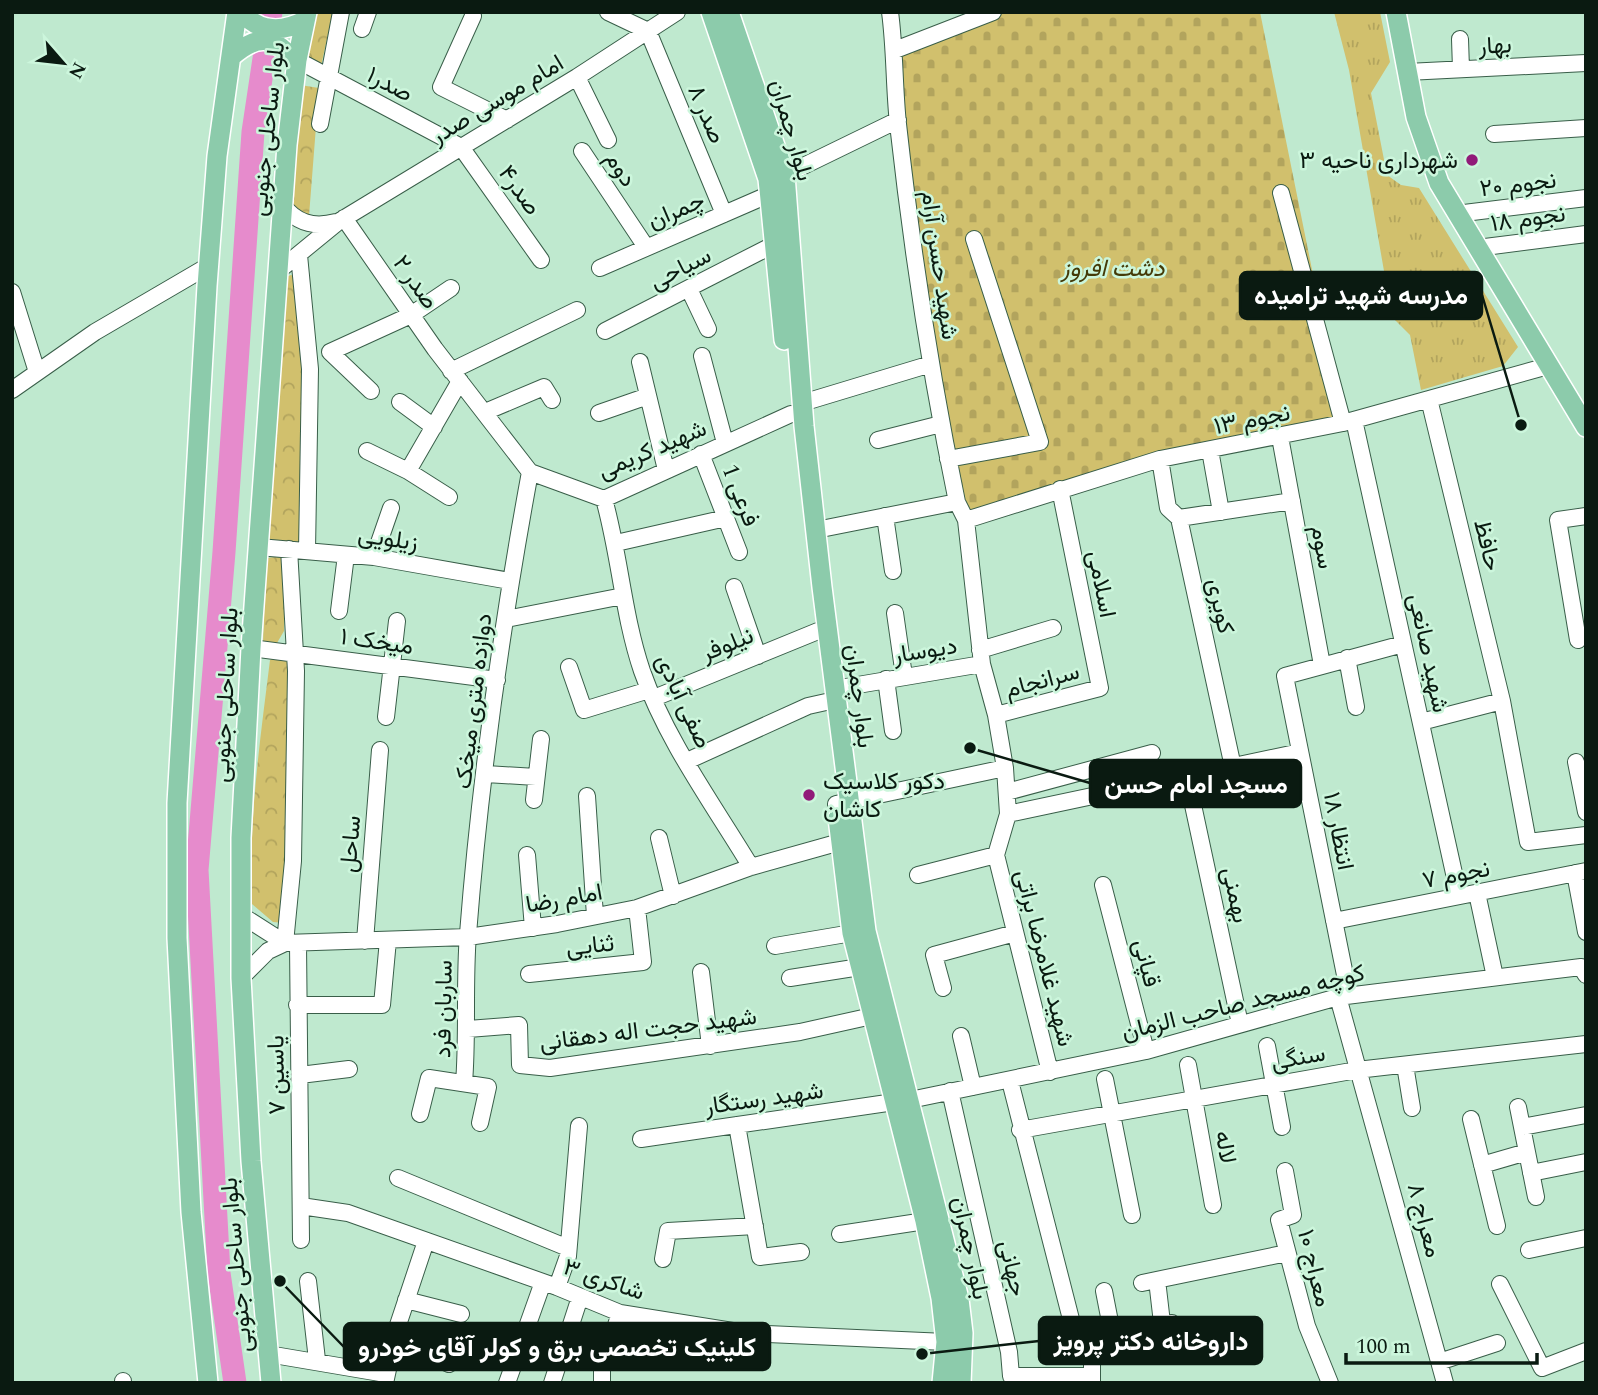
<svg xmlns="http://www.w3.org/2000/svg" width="1598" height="1395" font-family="Spectral,Vazirmatn,serif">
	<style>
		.grass { fill: url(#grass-tufts) }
		.forest { fill: url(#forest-crowns) }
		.cemetery { fill: url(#cemetery-stones) }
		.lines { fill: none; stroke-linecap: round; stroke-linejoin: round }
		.river { stroke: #e68bcc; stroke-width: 23 }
		.minor-casing { stroke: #395e49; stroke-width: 18 }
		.major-casing { stroke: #fff; stroke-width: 22 }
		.minor { stroke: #fff; stroke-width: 16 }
		.major { stroke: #8ccbab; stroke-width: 19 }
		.poi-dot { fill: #911b79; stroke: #ccf6dc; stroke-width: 2.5 }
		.labels { text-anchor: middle; stroke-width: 5; stroke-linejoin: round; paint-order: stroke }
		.street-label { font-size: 24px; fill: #0a1a11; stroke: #ccf6dc }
		.poi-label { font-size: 24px; fill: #0a1a11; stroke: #ccf6dc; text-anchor: end }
		.park-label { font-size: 24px; font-style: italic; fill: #443a07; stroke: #ccf6dc }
		.leader { fill: none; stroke: #0a1a11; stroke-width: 2.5 }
		.callout-dot { fill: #0a1a11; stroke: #ccf6dc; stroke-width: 2.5 }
		.callout { fill: #0a1a11; stroke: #0a1a11; stroke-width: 2.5 }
		.callout-label { font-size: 26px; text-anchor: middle; font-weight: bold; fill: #fff }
	</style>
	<defs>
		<pattern id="grass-tufts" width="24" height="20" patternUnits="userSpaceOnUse" patternTransform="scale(1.75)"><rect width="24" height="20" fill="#d1c06d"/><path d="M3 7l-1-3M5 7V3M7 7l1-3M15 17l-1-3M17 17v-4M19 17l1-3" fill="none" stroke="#b2a45d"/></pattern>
		<pattern id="forest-crowns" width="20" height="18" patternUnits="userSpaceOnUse" patternTransform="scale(1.75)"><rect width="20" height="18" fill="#d1c06d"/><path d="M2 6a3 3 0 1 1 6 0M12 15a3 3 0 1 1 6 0" fill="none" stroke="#b2a45d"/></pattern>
		<pattern id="cemetery-stones" width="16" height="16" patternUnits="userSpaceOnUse" patternTransform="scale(1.75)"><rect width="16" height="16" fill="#d1c06d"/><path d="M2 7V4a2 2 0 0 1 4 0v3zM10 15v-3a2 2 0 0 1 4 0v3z" fill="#b2a45d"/></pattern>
	</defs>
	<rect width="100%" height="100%" fill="#bfe9cf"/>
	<path class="grass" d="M1334,12H1380L1390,62L1371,93L1387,175L1401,185L1419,188L1518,347L1503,366L1421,390L1410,335L1392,317L1349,70Z"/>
	<path class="forest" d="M314,12H333L319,75L302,68Z
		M300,85L319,88L309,216L290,204Z
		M291,275L296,277L303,368L301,544L268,541L285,277Z
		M285,556L284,631L277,643H263L266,558Z
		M275,657L294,664L284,923L273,922L252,904C248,823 260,741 270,660Z"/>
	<path class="cemetery" d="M1002,12H1260L1343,423L1160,459L966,520L941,424L895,50Z"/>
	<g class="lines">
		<path class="river" d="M235,1383L219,1273L197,870L224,552L253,132L271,12"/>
		<g class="minor-casing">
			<path id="minor" d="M608,12L648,31L724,214
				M890,12C895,49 894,86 898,124C912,250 931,377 957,502L966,520L982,664L996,715L1005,768L1008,814L996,855L1050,1072
				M473,16L441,87L507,120
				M362,29L368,12
				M1460,39L1461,69
				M895,50L993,12
				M297,60L461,147L541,260
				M1407,72L1586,63
				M577,77L608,140
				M320,124L341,12
				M1494,134L1586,128
				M582,151L646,247
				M785,175L898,120
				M1281,193L1343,423
				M282,204C296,223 313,228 336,222
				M1456,214L1586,198
				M344,218L435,349L530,472L604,499L791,414
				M1477,248L1586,234
				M299,255L310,369L307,551
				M600,268L770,194
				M277,272L338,222L577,77L677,12
				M689,289L708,329
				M12,292L37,372
				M605,331L775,244
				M702,356L725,443
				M640,362L666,470
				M451,371L577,310
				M12,390L95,332L208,266
				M371,391L330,352L411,315L451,288
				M1429,399L1502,701L1528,842L1586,835
				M400,402L434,427
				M802,403L931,364
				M485,412L544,387L552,400
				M599,413L648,396
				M1354,420L1459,896
				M1280,437L1322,665
				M878,440L941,424
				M1210,450L1221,512
				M367,451L408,471L449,497
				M701,454L739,552
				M948,459L1040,442L974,239
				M1160,459L1168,508L1179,518L1233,767
				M408,471L460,381
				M604,499C620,556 623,615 642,671C666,740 713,804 751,867
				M885,516L893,571
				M1179,518L1292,501
				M966,520L1160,459L1343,423L1548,366
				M816,530L957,502
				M616,543L726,518
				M259,547L374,557L510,581
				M374,557L391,508
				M734,587L758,656
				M339,611L346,555
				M895,613L904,676
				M506,619L623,596
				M1578,640L1558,520L1586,516
				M251,648L497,680
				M980,650L1053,628
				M1347,658L1356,707
				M569,667L584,710L649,690
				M886,679L893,731
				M834,689L982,664
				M654,698L818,631
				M996,715L1100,688L1060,489
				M386,717L397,621
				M1421,722L1502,701
				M687,761L808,706L826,702
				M1576,762L1586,812
				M486,774L536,777
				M1187,777L1240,1024
				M1007,792L1152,753
				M587,796L595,916
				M534,800L541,739
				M836,804L1005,768
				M1008,814L1300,752
				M659,838L673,896
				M527,855L533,928
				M1575,873L1586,932
				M918,875L996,855
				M1103,885L1146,1051
				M1477,893L1495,977
				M241,915L285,943
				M1334,921L1586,871
				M365,941L380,750
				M285,943L293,861L296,671L289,549
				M298,944L301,1240
				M775,946L852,933
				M701,972L710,1046
				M529,974L643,962L637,908
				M241,978L268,951L285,943L468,937L557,924L637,908L751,867L840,842
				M790,978L860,967
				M943,988L934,955L1015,933
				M1349,995L1285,676L1403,644
				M1338,997L1445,1383
				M297,1005H382L388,940
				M468,1029L519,1025L520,1065L550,1068L800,1032L872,1016
				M961,1036L973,1087
				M1267,1046L1282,1127
				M1188,1065L1213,1205
				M1405,1065L1412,1108
				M300,1075L349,1069
				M1105,1079L1132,1215
				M1010,1081L1073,1327L1092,1329L1172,1323L1174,1348
				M464,1083C468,1033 464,984 468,934C480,780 502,624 530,472
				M950,1091L1009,1352L1011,1376H1092
				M910,1100L1146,1051L1338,997L1581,967L1586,975
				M1518,1107L1536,1197
				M420,1114L429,1078L488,1087L480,1123
				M1471,1119L1497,1226
				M737,1125L760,1257L801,1252
				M1522,1127L1586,1115
				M1020,1130L1357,1070L1586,1044
				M641,1139L894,1102
				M1482,1165L1527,1152
				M1285,1171L1293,1215L1279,1220L1307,1326L1330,1383
				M1531,1173L1586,1162
				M398,1178L568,1248
				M301,1206L348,1213L557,1287L620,1313L745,1333L946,1342
				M840,1234L925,1221
				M1529,1250L1586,1238
				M663,1259L668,1231L755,1226
				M1157,1280L1162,1323
				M308,1281L317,1360
				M1142,1283L1287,1253
				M1500,1284L1542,1368L1586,1351
				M557,1287L568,1256L579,1126
				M1104,1291L1111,1327
				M406,1300L461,1314
				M1092,1329V1383
				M394,1339L449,1364
				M268,1354L386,1374
				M1439,1362L1497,1343
				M123,1381V1383
				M385,1383L397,1328L426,1241
				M507,1383L543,1282
				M552,1383L580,1297
				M602,1383V1367L620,1313"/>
		</g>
		<g class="major-casing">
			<path id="major" d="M242,12C259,33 283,32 304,21
				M711,12L768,179L784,340
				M729,12L785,175L804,426L822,587L866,931L959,1299L963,1333L961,1383
				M1396,12L1416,117L1439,183L1586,427
				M231,57C258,33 276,35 296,65
				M838,818L852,933L925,1221L941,1298L946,1342L942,1383
				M208,1383L191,1212L177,938V803L207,286L217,156L237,12
				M271,1383L251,1161L241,978V838L251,648L287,145L297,60L307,12"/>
		</g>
		<use href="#minor" class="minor"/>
		<use href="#major" class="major"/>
	</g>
	<g class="poi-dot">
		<circle cx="1472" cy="160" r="7"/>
		<circle cx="809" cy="795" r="7"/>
	</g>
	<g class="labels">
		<g class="street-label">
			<text transform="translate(1495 45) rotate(-3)" y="8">بهار</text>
			<text transform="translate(390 84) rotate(28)" y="8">صدر۱</text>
			<text transform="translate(497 99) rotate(-31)" y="8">امام موسی صدر</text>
			<text transform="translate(707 114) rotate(67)" y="8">صدر ۸</text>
			<text transform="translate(267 129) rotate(-84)" y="8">بلوار ساحلی جنوبی</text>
			<text transform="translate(792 130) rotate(74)" y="8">بلوار چمران</text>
			<text transform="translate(621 169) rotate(57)" y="8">دوم</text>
			<text transform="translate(1518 184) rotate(-7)" y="8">نجوم ۲۰</text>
			<text transform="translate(520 190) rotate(55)" y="8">صدر۴</text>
			<text transform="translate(676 210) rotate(-23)" y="8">چمران</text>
			<text transform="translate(1528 218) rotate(-8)" y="8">نجوم ۱۸</text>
			<text transform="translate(940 265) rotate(82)" y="8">شهید حسن آرام</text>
			<text transform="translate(680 268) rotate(-27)" y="8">سیاحی</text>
			<text transform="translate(416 282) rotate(55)" y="8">صدر ۲</text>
			<text transform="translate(1252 419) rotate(-11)" y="8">نجوم ۱۳</text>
			<text transform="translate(652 449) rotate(-23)" y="8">شهید کریمی</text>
			<text transform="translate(741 495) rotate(69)" y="8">فرعی 1</text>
			<text transform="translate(388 538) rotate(8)" y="8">زیلویی</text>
			<text transform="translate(1488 545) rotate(76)" y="8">حافظ</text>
			<text transform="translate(1323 547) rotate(80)" y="8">سوم</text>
			<text transform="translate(1102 584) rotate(79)" y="8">اسلامی</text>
			<text transform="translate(1221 606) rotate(78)" y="8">کویری</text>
			<text transform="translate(377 641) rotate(8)" y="8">میخک ۱</text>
			<text transform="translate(727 644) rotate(-22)" y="8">نیلوفر</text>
			<text transform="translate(925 650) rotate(-9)" y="8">دیوسار</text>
			<text transform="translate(1429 653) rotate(78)" y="8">شهید صانعی</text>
			<text transform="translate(1042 680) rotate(-15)" y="8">سرانجام</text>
			<text transform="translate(225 695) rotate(-87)" y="8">بلوار ساحلی جنوبی</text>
			<text transform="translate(860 696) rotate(83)" y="8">بلوار چمران</text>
			<text transform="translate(473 701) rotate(-83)" y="8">دوازده متری میخک</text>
			<text transform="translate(684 701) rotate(65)" y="8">صفی آبادی</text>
			<text transform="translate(1339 831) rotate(79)" y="8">انتظار ۱۸</text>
			<text transform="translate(350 844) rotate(-85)" y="8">ساحل</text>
			<text transform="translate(1456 874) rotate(-11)" y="8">نجوم ۷</text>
			<text transform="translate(1236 895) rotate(78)" y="8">بهمنی</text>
			<text transform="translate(564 898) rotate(-10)" y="8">امام رضا</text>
			<text transform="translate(590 945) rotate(-6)" y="8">ثنایی</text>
			<text transform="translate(1045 958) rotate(76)" y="8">شهید غلامرضا براتی</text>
			<text transform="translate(1147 963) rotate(76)" y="8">قپانی</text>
			<text transform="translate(1243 1002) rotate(-14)" y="8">کوچه مسجد صاحب الزمان</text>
			<text transform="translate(443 1009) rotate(-89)" y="8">ساربان فرد</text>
			<text transform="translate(648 1029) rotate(-7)" y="8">شهید حجت اله دهقانی</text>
			<text transform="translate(1298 1057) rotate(-10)" y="8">سنگی</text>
			<text transform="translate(276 1075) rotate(-91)" y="8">یاسین ۷</text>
			<text transform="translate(764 1098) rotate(-8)" y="8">شهید رستگار</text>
			<text transform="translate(1226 1147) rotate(80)" y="8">لاله</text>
			<text transform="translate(1425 1220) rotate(75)" y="8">معراج ۸</text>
			<text transform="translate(971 1248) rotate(78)" y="8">بلوار چمران</text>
			<text transform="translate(236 1265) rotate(-95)" y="8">بلوار ساحلی جنوبی</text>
			<text transform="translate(1013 1268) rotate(77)" y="8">جهانی</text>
			<text transform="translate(1315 1268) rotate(76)" y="8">معراج ۱۰</text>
			<text transform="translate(604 1279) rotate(19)" y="8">شاکری ۳</text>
		</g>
		<g class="poi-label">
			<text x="1458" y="168">شهرداری ناحیه ۳</text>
			<text x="823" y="789" text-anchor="start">دکور کلاسیک<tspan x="823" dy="28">کاشان</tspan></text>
		</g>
		<g class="park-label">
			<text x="1113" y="276">دشت افروز</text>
		</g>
	</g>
	<path class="leader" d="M1521 425L1482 295M970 748L1090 783M922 1354L1039 1341M280 1281L344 1347"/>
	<g class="callout-dot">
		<circle cx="1521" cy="425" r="7"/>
		<circle cx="970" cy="748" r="7"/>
		<circle cx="922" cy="1354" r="7"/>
		<circle cx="280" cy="1281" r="7"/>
	</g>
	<g class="callout">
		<rect x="1240" y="272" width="242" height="47" rx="7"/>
		<rect x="1090" y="760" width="211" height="47" rx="7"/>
		<rect x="1039" y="1317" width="223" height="47" rx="7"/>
		<rect x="344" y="1323" width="426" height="47" rx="7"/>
	</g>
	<g class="callout-label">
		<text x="1361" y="304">مدرسه شهید ترامیده</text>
		<text x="1196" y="793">مسجد امام حسن</text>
		<text x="1151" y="1350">داروخانه دکتر پرویز</text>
		<text x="557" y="1356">کلینیک تخصصی برق و کولر آقای خودرو</text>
	</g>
	<rect width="1598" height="1395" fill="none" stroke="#0a1a11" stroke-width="28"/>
	<g transform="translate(63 63) rotate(118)" stroke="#ccf6dc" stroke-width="5" paint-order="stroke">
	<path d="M0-5L12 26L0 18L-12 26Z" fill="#0a1a11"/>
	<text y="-10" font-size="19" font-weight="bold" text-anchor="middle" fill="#0a1a11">N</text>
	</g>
	<path d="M1346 1353v10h191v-10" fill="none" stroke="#0a1a11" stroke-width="3.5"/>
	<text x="1356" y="1353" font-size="21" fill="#0a1a11" stroke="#ccf6dc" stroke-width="5" paint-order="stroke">100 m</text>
</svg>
